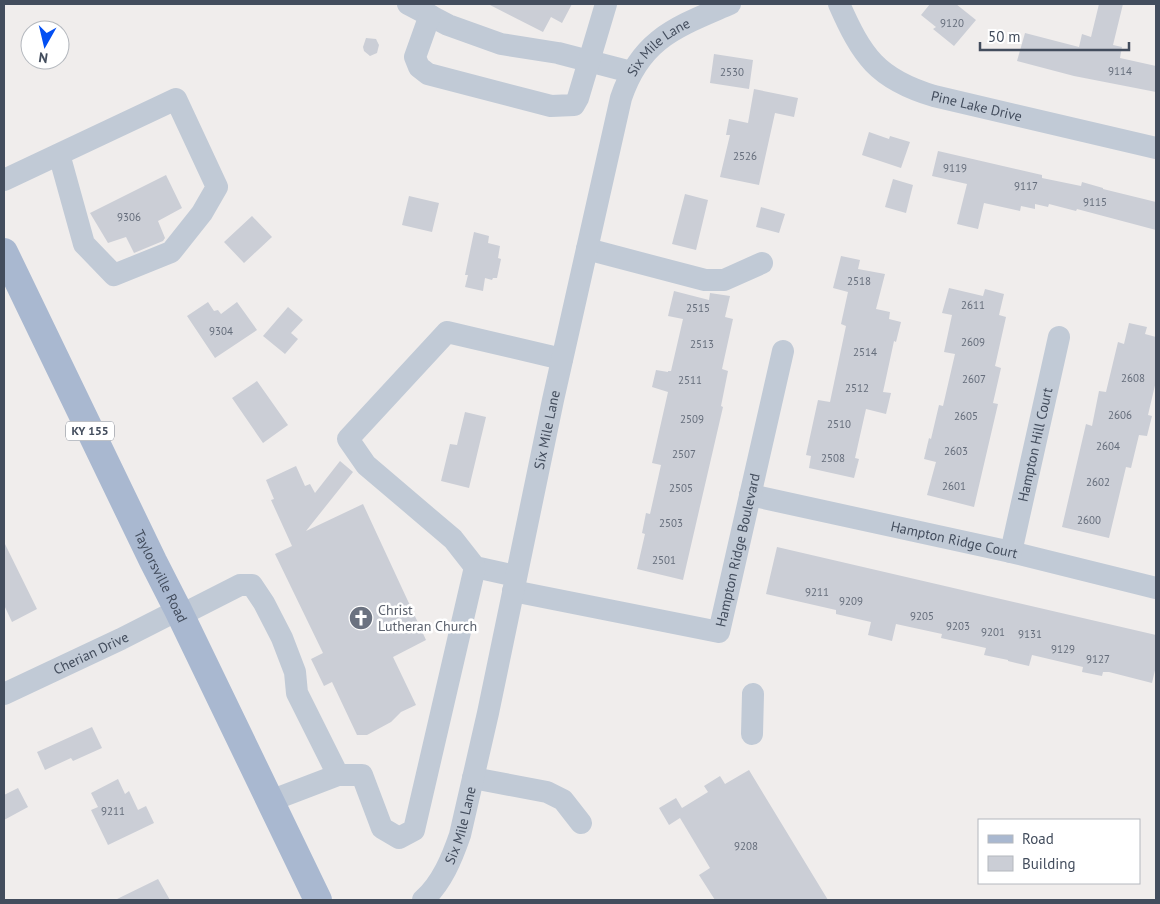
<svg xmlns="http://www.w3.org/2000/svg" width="1160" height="904" font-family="'PT Sans',sans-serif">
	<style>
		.building { fill: #cbced6 }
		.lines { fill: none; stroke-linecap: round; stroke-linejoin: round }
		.minor { stroke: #c1cad6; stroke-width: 22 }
		.major { stroke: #a9b8d0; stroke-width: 28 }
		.labels { text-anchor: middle; stroke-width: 5; stroke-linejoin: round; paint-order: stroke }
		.number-label { font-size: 11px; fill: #656d7b }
		.shield { fill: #fff; stroke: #7b828e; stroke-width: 1 }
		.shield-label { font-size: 12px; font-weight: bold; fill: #434d5d }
		.street-label { font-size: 14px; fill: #434d5d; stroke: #fff }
		.worship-label { font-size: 14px; fill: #5b616d; stroke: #fff; text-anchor: start }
	</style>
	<rect width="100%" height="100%" fill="#f0edec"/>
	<path class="building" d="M488,4H572L562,23L551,17L543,32Z
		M930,4H956L976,20L954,46L933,29L936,27L921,15Z
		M1099,4H1123L1113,45L1122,47L1120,58L1156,66V92L1074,76L1017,61L1025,33L1079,47L1082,34L1091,37Z
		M366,38L376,39L379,45L377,53L370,56L364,51L363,47Z
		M714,54L753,60L749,89L710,83Z
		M754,89L798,98L794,117L775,113L759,185L720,177L730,135H726L729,119L748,123Z
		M869,132L889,139L890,136L910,142L901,168L862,155Z
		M938,151L1042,175V178L1081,186L1082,182L1103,188V189L1156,202V230L1077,209L1076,211L1049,204L1048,207L1035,204V209L1021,206L1020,211L984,203L978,229L957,224L967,184L932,176Z
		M166,175L182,208L158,221L165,238L163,241L134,253L126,237L108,243L90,213Z
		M893,179L913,185L906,213L885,207Z
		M685,194L708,200L696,250L672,244Z
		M409,196L439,203L432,232L402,225Z
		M761,207L785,214L779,233L756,227Z
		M252,216L272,237L244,263L224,242Z
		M474,232L489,236L488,243L500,246L498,258L501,259L497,278H493L492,280L485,278L483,291L465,287L468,275H465Z
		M841,256L860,260L858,269L885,274L876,309L890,312L889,319L901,322L896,342L894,341L883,392L891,393L886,414L866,409L855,458L859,459L854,478L809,468L811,456L806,455L818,400L830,402L846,326L841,324L848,292L833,288Z
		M949,288L983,296L985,289L1004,294L999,315L1006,317L995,366L1001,368L993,403L998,404L974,507L927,495L936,462L924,459L929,438L931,439L939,405L943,406L955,354L944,352L952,315L942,313Z
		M674,291L709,300L710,293L730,296L725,317L733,319L722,369L728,371L721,406L723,407L683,580L637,569L645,534L642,533L646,513L650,514L661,465L652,463L668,392L652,387L656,370L668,372V371H671L683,319L668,316Z
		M208,302L214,311L218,310L221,314L237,302L257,330L215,358L187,316Z
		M288,307L303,320L291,333L298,339L285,354L263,336Z
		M1129,323L1147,327L1145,334L1156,337V381L1148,415L1152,416L1147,436L1139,435L1131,468L1126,467L1109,538L1062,527L1086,424L1092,426L1099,391L1106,392L1118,342L1124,344Z
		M257,381L288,425L263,443L232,398Z
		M465,412L486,417L469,488L441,481L450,444L457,445Z
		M340,461L353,472L306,531L363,504L426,640L393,657L416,705L401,712L391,722L367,735H357L332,682L324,686L311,659L323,653L275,554L292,546L271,500L274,499L266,480L296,466L305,486L310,484L315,493Z
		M4,542L37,609L12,622L4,605Z
		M777,547L1156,635V666L1152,683L1109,672H1103L1102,676L1082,672L1083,667L1032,655L1029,666L1008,661V660L984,655L986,648L941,638L942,634L896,624L892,641L868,635L871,622L836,614V610L766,594Z
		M92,727L102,748L73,761L71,758L45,770L37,752Z
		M749,770L828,900H715L699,875L710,868L680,818L669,825L659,808L676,798L682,808L708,792L704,786L720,776L725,784Z
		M118,779L125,794L129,791L138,810L146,806L154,823L108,845L91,810L98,807L91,793Z
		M18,788L28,807L4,820V795Z
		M158,879L170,900H115Z"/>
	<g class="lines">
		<g class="minor">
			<path d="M408,4L448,25L501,44L558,53L631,72"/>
			<path id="s1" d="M839,4C862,56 877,79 934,96L1156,148"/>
			<path d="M430,15L415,57L419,67L428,74L551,106L574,105L578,98L606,4"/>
			<path d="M4,180L176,99L217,187L202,213L171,252L114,275L84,244L59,154"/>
			<path d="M587,249L705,280H724L762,263"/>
			<path id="s2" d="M750,495L1011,552L1156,588"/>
			<path id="s3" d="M1011,552L1059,337"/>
			<path d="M516,576L475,567L453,539L366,465L348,439L447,332L562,359"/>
			<path id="s4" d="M513,591L719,632L783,351"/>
			<path d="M181,615L240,585H252L264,603L282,638L295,672L297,693L338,775"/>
			<path id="s5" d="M4,694L121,639L178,610"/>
			<path d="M752,734L753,694"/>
			<path d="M473,778L547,792L563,800L581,823"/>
			<path d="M270,801L338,775H362L382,828L399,838L414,830L475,567"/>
			<path id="s6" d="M423,900C442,883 452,858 460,835L488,713L553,400L621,98C641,38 677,27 730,4"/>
		</g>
		<path class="major" id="s7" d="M4,252L153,561L178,610L318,900"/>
	</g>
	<defs>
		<g id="church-disc" transform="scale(1.25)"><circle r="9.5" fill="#6b7280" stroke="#fff"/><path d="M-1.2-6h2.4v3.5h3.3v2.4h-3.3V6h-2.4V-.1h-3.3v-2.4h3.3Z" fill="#fff"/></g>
	</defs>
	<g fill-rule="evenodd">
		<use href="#church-disc" x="361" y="618"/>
	</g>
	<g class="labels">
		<g class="number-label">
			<text x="952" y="27">9120</text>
			<text x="1120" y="75">9114</text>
			<text x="732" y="76">2530</text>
			<text x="745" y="160">2526</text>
			<text x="955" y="172">9119</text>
			<text x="1026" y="190">9117</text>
			<text x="1095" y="206">9115</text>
			<text x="129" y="221">9306</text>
			<text x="859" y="285">2518</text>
			<text x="973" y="309">2611</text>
			<text x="698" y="312">2515</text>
			<text x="221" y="335">9304</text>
			<text x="973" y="346">2609</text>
			<text x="702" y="348">2513</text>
			<text x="865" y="356">2514</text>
			<text x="1133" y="382">2608</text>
			<text x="974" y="383">2607</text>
			<text x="690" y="384">2511</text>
			<text x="857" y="392">2512</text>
			<text x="1120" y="419">2606</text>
			<text x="966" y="420">2605</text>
			<text x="692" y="423">2509</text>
			<text x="839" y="428">2510</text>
			<text x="1108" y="450">2604</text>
			<text x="956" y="455">2603</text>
			<text x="684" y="458">2507</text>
			<text x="833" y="462">2508</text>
			<text x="1098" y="486">2602</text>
			<text x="954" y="490">2601</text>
			<text x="681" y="492">2505</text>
			<text x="1089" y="524">2600</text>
			<text x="671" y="527">2503</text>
			<text x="664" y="564">2501</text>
			<text x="817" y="596">9211</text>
			<text x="851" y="605">9209</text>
			<text x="922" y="620">9205</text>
			<text x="958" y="630">9203</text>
			<text x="993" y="636">9201</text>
			<text x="1030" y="638">9131</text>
			<text x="1063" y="653">9129</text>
			<text x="1098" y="663">9127</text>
			<text x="113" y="815">9211</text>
			<text x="746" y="850">9208</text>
		</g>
		<rect class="shield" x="66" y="421.5" width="48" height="19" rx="4"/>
		<g class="shield-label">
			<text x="90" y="435">KY 155</text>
		</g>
		<g class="street-label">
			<text dy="5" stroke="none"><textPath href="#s6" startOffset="895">Six Mile Lane</textPath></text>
			<text dy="5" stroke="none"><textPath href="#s1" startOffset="182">Pine Lake Drive</textPath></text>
			<text dy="5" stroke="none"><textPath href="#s6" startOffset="490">Six Mile Lane</textPath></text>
			<text dy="5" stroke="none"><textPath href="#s3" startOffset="110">Hampton Hill Court</textPath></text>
			<text dy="5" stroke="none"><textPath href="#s2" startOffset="209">Hampton Ridge Court</textPath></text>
			<text dy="5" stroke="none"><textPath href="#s4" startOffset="294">Hampton Ridge Boulevard</textPath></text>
			<text dy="5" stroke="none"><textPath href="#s7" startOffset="360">Taylorsville Road</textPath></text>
			<text dy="5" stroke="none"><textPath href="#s5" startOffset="96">Cherian Drive</textPath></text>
			<text dy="5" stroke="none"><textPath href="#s6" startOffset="85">Six Mile Lane</textPath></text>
		</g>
		<g class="worship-label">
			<text x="378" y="615">Christ<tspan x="378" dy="16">Lutheran Church</tspan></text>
		</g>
	</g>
	<rect width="1160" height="904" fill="none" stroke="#434d5d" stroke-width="10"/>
	<rect x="978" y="819" width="162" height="65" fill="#ffffff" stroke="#b4b8be"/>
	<rect x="988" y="835" width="25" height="8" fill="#a9b8d0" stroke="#b4b8be"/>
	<text x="1022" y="844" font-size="15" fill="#434d5d">Road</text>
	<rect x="988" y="856" width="25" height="15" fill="#cbced6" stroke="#b4b8be"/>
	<text x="1022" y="869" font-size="15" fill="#434d5d">Building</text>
	<g transform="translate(45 45) rotate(188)"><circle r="24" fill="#ffffff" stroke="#b4b8be"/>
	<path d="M0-4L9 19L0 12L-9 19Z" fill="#034ff3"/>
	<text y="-8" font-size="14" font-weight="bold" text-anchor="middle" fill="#434d5d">N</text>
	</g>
	<path d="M980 42v8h149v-8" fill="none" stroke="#434d5d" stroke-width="2.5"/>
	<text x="988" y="42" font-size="15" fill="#434d5d" stroke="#ffffff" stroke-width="4" paint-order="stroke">50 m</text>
</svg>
